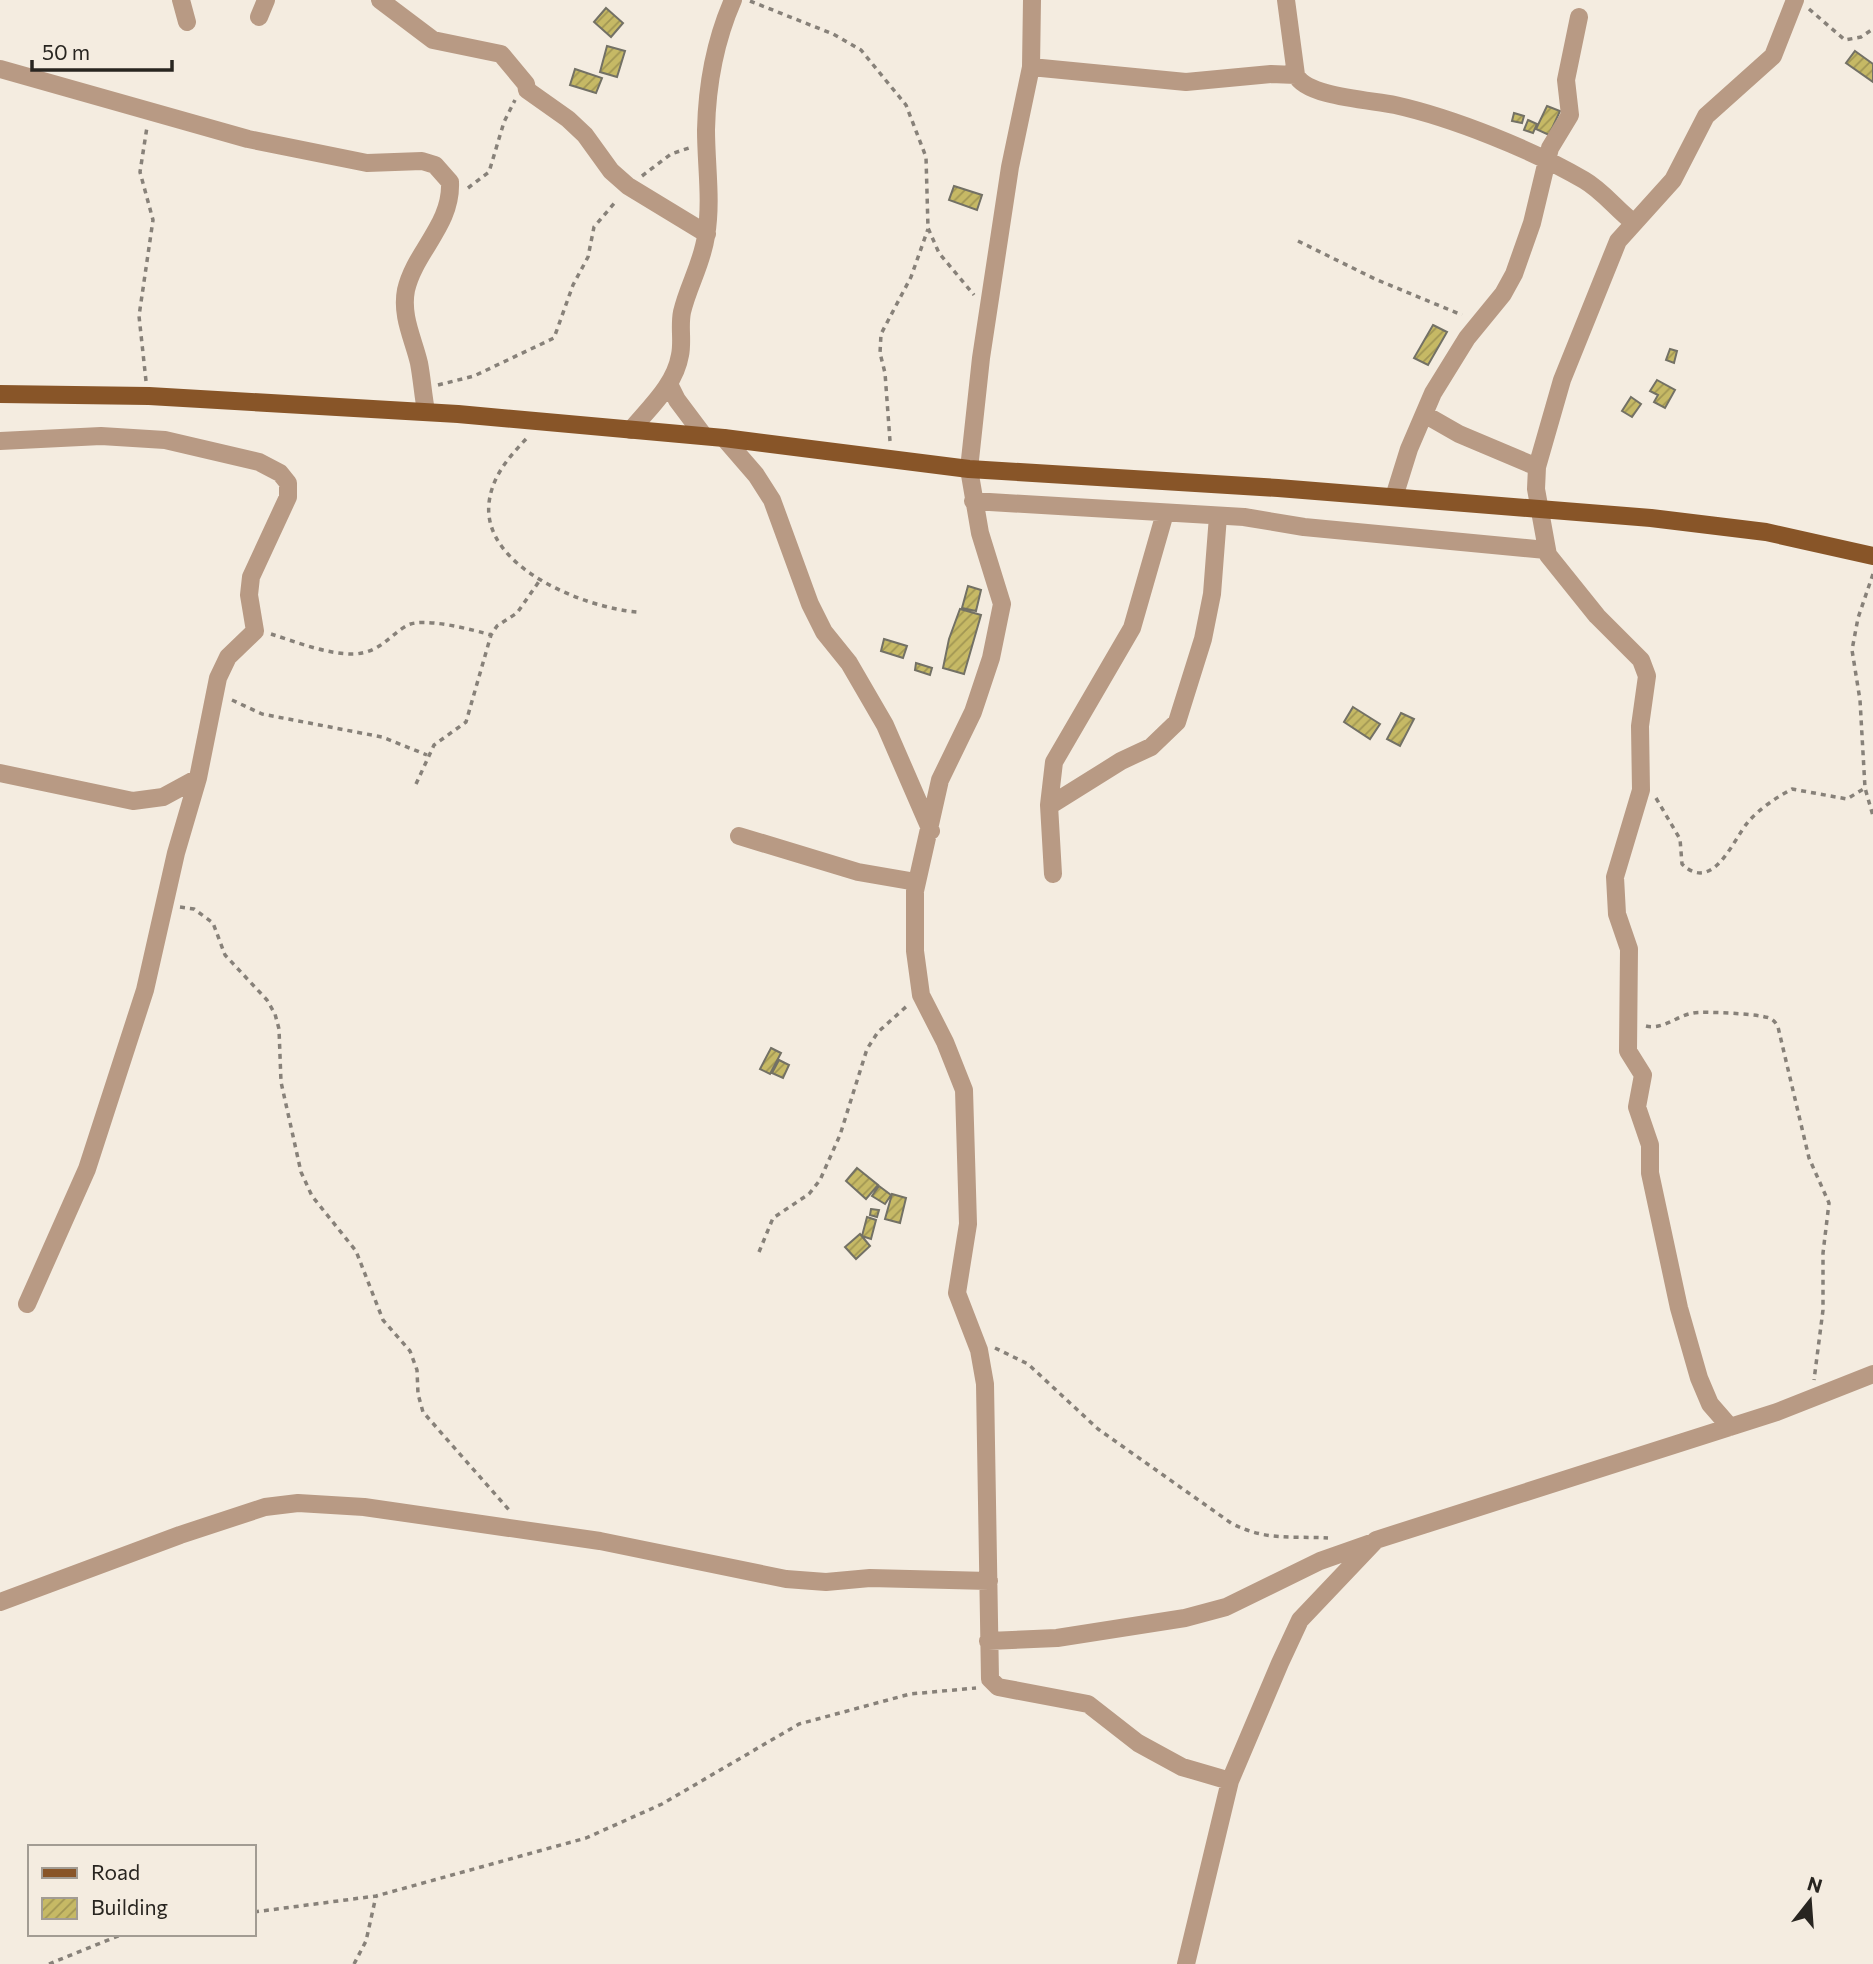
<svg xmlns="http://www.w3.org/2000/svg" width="1873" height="1964" font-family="Commissioner,sans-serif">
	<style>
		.building { fill: url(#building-hatch); stroke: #737165; stroke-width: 2 }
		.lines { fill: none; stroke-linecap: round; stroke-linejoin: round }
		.path { stroke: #878179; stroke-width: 3.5; stroke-dasharray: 5 5; stroke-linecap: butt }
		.minor { stroke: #b89a84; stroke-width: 18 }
		.major { stroke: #885528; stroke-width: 18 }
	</style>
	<defs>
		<pattern id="building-hatch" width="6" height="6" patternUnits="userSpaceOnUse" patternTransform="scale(1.75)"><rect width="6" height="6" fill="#c6b965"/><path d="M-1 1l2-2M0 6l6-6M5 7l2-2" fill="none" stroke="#a19653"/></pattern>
	</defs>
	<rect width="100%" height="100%" fill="#f4ece0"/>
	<path class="building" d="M606,8L623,23L611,37L594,22Z
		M607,46L625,51L617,77L600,72Z
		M1855,51L1873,64V82L1846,63Z
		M575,69L602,78L596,93L570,85Z
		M1547,106L1560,111L1549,135L1536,129Z
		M1514,113L1524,116L1522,123L1512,121Z
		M1528,120L1537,124L1533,133L1524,130Z
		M954,186L982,195L977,210L949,200Z
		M1433,325L1447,332L1428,365L1414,358Z
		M1670,349L1677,351L1674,363L1666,360Z
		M1657,380L1675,390L1665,408L1654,402L1658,395L1650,391Z
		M1631,397L1641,404L1632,417L1622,411Z
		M968,586L981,590L976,611L962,608Z
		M960,609L981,615L964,674L943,668L949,639Z
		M884,639L907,646L903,658L881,651Z
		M916,663L932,668L930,675L915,670Z
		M1353,707L1380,724L1370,739L1344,722Z
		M1401,713L1414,719L1400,746L1387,739Z
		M771,1048L781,1053L770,1074L760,1069Z
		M779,1060L789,1065L783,1078L772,1073Z
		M857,1168L878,1185L866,1199L846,1181Z
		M879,1186L891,1195L885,1204L872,1196Z
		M892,1194L906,1198L900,1223L885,1219Z
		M871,1209L879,1210L877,1217L870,1215Z
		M867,1217L876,1220L871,1239L862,1236Z
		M860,1234L870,1246L856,1259L845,1247Z"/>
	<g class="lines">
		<path class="path" d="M750,1L833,34L861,50L906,105L926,157L928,228L939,253L974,295
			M1809,9L1845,40L1861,37L1873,29
			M642,176L671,154L689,148
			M468,188L489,172L504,122L515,100
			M1298,241L1375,279L1462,315
			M146,381L139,316L153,220L140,172L147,127
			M438,385L474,376L554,338L573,285L588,257L594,227L617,200
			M526,439C509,457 492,476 489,503C482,568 586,608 637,612
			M890,441L885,373L880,353L881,334L911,277L928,229
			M1873,574L1858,618L1852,650L1860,700L1865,788L1873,816
			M271,634C296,642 329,655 355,654C380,652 388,637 406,626C421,616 474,630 491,635
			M232,700L262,714L382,737L427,755
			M416,784L434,745L466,722L491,635L497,626L517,613L540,580
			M1656,798L1680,839L1682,864C1713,894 1733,840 1748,822C1759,809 1777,797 1792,789L1847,799L1865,788
			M180,907L194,909L213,923L225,955L267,1000L275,1014L279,1029L281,1082L301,1172L312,1196L356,1251L383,1320L410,1351L417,1370L418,1394L423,1412L509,1510
			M1646,1026C1663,1030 1676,1016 1693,1013C1703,1011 1756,1014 1765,1017C1772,1018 1775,1021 1778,1027L1809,1158L1829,1203L1823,1253V1310L1814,1380
			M759,1252L773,1218L809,1194L820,1180L840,1135L867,1049L878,1032L908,1005
			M995,1348L1028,1364L1098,1429L1231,1523C1265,1541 1291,1536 1328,1538
			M254,1912L376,1896L586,1838L662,1804L799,1724L910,1694L976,1688
			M49,1964L123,1934
			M354,1964L366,1941L376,1896"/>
		<path class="minor" d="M181,0L187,22
			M380,0L433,40L501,54L526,84L527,90L568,119L585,135L611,171L628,186L707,234
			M1032,0L1031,67L1010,167L981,358L969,469L980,533L1002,604L991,658L973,712L940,780L915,891V951L921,995L945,1042L964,1090L968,1224L957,1293L979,1350L985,1384L990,1679L998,1687L1088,1704L1138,1743L1182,1767L1230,1781
			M1286,0L1296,75C1306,97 1372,100 1395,105C1453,118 1533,150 1584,180C1603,191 1616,209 1633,222
			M259,17L266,0
			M1031,67L1186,82L1271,74L1296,75
			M0,69L248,139L367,163L422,161L435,165L450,182C452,225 415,251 406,290C401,316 413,338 419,363C422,379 423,395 426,411
			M669,384L677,400L704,436
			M1424,414L1459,434L1537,467
			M631,430C650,407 675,385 680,355C683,341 679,327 682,312C688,286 702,264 706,236C712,201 706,165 706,130C707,85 715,41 733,0
			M724,438L756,475L772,500L810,604L824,632L849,663L885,725L931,831
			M0,441L101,436L165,440L259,462L280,473L288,483V497L251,577L249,595L255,631L228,657L218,678L198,778L176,853L145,990L87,1169L27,1304
			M1394,497L1409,449L1433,393L1467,338L1503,294L1514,274L1532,223L1550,148L1570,115L1566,80L1579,17
			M973,501L1244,517L1304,527L1546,550
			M0,773L133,801L163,797L198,778
			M1049,806L1121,761L1151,747L1177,722L1203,639L1212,594L1218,516
			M739,836L858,872L916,882
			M1053,874L1049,805L1054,762L1132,628L1165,513
			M1730,1427L1710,1404L1699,1378L1679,1308L1650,1173V1145L1637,1107L1643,1075L1628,1051L1629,949L1617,914L1615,877L1641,790L1640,726L1647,676L1641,660L1597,616L1548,555L1536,489L1537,467L1562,380L1618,241L1673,180L1706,116L1773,56L1795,0
			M0,1602L180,1535L265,1507L298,1503L364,1507L600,1541L786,1579L826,1582L870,1578L989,1581
			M988,1641L1057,1638L1185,1618L1226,1607L1320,1561L1374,1542
			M1186,1964L1230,1781L1280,1663L1300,1620L1376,1540L1777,1412L1873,1374"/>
		<path class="major" d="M0,394L149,396L458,414L724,438L969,469L1278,488L1651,518L1766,532L1873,556"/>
	</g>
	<rect x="28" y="1845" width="228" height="91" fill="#f4ece0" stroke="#a29c93" stroke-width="2"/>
	<rect x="42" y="1868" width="35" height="10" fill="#885528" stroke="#a29c93" stroke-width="2"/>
	<text x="91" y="1880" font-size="21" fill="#282520">Road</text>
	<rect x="42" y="1898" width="35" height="21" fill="url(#building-hatch)" stroke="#a29c93" stroke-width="2"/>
	<text x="91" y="1915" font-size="21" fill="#282520">Building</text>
	<g transform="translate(1810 1901) rotate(17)" stroke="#f4ece0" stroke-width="5" paint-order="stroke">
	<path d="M0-5L12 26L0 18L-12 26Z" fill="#282520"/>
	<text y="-10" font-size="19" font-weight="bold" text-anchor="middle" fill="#282520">N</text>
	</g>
	<path d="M32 60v10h140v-10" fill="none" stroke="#282520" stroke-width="3.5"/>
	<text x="42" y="60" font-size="21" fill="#282520" stroke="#f4ece0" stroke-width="5" paint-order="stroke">50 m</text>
</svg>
